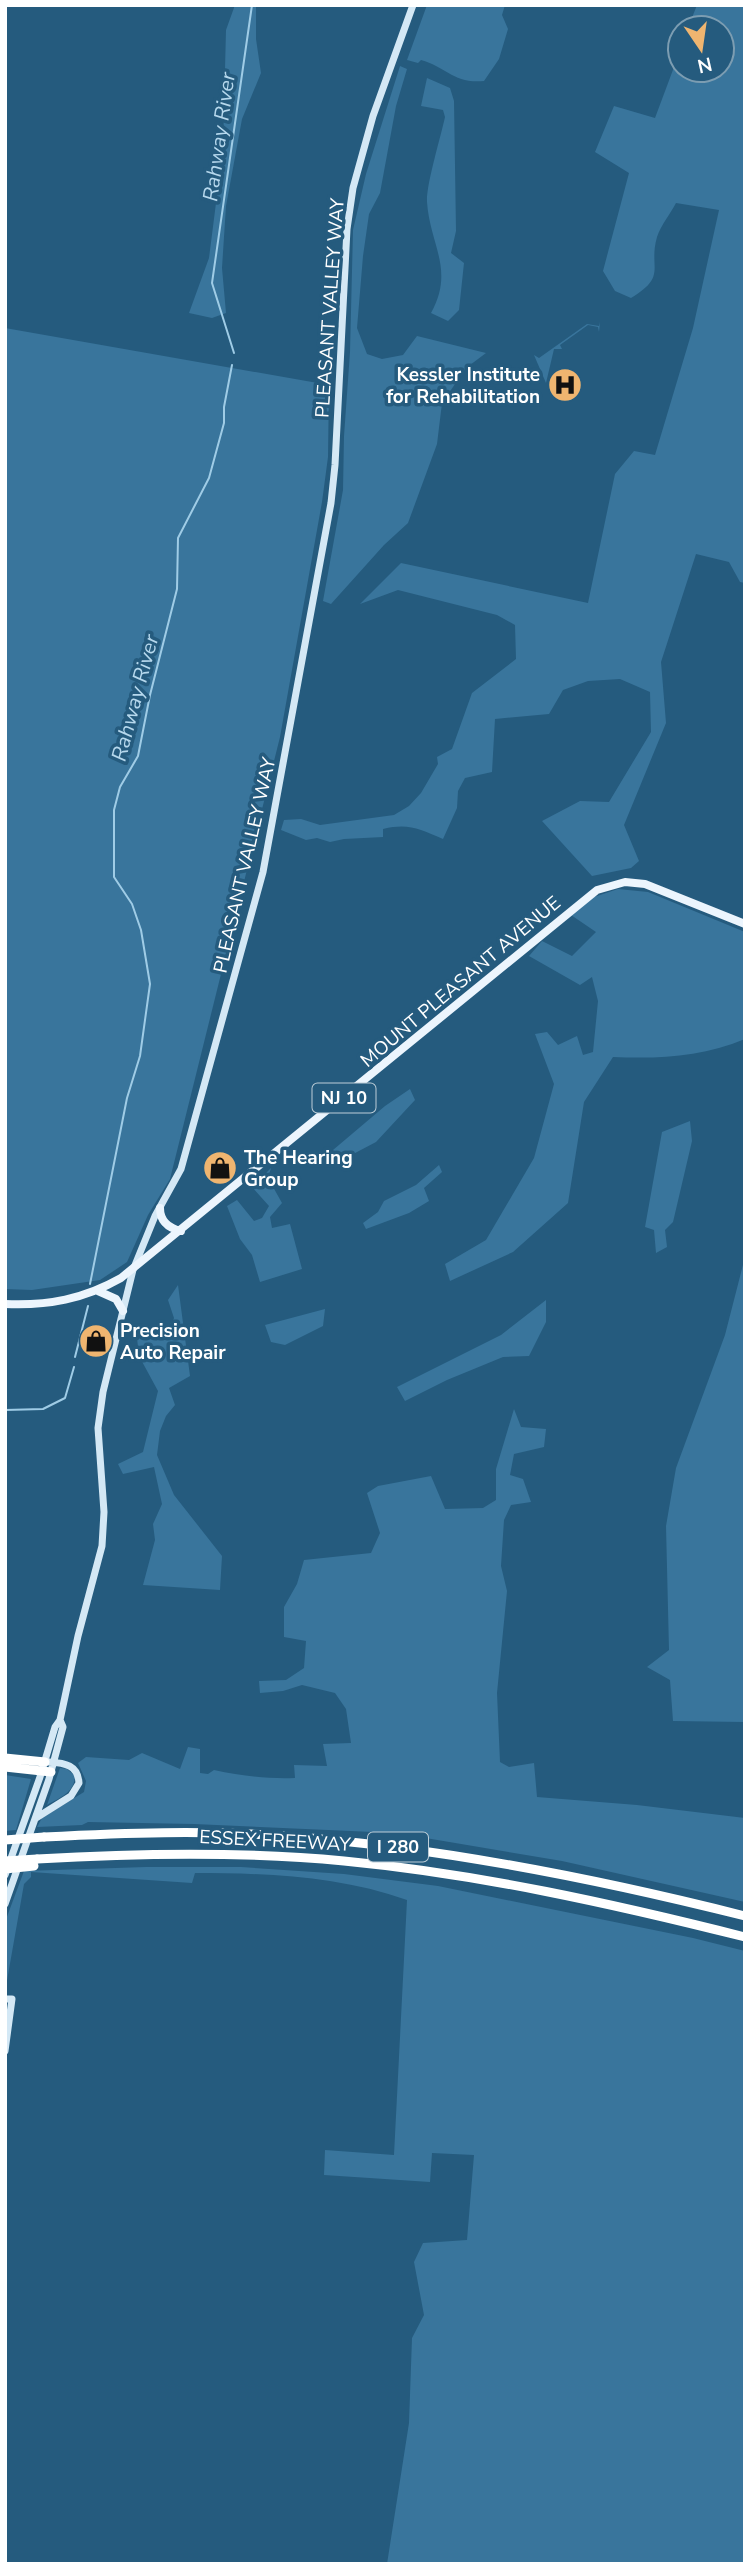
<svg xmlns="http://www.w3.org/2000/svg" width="750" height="2569" font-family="'Nunito Sans',sans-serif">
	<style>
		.green { fill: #39759c }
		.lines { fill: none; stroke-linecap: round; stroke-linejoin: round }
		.stream { stroke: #9fcce6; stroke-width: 2 }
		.secondary { stroke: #d4e8f5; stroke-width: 7 }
		.primary { stroke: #ecf5fd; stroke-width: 8 }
		.highway { stroke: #fff; stroke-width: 9 }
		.highway-bridge { stroke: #fff; stroke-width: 9 }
		.labels { text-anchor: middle; stroke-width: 7; stroke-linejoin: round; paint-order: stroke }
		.shield { fill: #255b7e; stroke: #beced8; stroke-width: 2 }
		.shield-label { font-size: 18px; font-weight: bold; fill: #fff }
		.street-label { font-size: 19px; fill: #fff; stroke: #255b7e }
		.poi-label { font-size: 19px; font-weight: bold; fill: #fff; stroke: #255b7e; text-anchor: start }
		.water-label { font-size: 21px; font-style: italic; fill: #b6d8ed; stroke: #255b7e }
	</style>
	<rect width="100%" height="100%" fill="#255b7e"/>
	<path class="green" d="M235,5H256V39L261,73L242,119L226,206L222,268L226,313L212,318L189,313L209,258L223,148L226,30Z
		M427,5H505L502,15L508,29L499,59L484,81C454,84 446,67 421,60L418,63L407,60Z
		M697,5H745V583L740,582L729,562L696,554L661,662L666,723L624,825L639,861L631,868L592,876L542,821L580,801L609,802L651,732L650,692L620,679L588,681L563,690L549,714L495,719L492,772L465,778L458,791L457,808L443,839C419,829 409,823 383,829V837L344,839L330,842L317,838L306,840L281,830L284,820L301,819L320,825L394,815L409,806L421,793L438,764L437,757L452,749L472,693L516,659L515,625L497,615L398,590L360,604L401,563L588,603L615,474L634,451L655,455L693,328L719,210L676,203C671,213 661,225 657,237C648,268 668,276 631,298L615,291L603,271L629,173L595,152L614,106L655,118L680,51V70H722V28H688Z
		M400,66L407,69L396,106L380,193L369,214L363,256L357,328L367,354L382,359L403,355L417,336L486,353L466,368L442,403L437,444L408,523L384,545L331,604L323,601L343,490L344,436L350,352L353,230L366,174Z
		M427,78L450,88L454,101L456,231L451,253L464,263L459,310L448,321L431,313C455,270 430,245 427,202C426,185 441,136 445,117L443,110L421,106Z
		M600,322L599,332L598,327L588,325L560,345L562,349H554L546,383L534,355L539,358L587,324L599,326Z
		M5,328L329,385L328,457L322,502L280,737L170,1179L148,1215L127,1262L100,1280L32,1290L5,1289Z
		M618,889L648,892L745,932V1039C702,1057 659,1059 613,1057L584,1102L568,1203L513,1252L450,1281L445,1264L486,1240L534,1158L554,1084L535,1034L547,1032L558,1045L577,1036L583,1055L593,1052L598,1001L592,977L580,985L529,956L542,941L572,956L596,932L571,915L594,897Z
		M410,1089L415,1100L376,1142L340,1161L333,1150L385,1106Z
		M690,1121L692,1141L673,1222L665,1230L667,1247L656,1253L654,1230L645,1227L662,1132Z
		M439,1165L442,1172L424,1188L429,1201L409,1213L366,1229L363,1223L378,1212L384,1201L416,1185Z
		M271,1168L268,1178L282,1203L270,1217L272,1228L290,1224L302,1269L260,1282L252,1255L240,1239L227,1206L237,1200L254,1221L262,1218L269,1206L252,1187Z
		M745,1257V1722L673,1721L670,1680L647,1667L669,1650L666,1526L676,1468L725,1335Z
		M178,1285L190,1376L169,1388L175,1405L166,1416L160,1431L157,1455L174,1495L222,1556L220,1590L143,1585L155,1540L153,1524L162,1504L154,1467L123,1474L118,1464L143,1452L158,1391L139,1356L137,1338L172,1323L174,1318L168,1300Z
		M546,1300V1322L529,1356L503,1357L447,1380L405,1401L397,1387L501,1335Z
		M325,1309L323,1326L285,1345L271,1342L265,1325Z
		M514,1409L521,1427L546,1429L544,1447L514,1454L510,1475L523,1479L531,1502L511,1505L504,1520L501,1566L507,1591L497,1693L500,1762L509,1767L534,1763L537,1797L637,1805L745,1818V1902L562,1861L396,1833L194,1824L88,1822L82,1825L37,1827L42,1818L84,1792L86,1781L78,1763L86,1757L129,1760L142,1753L180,1769L188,1747L200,1749V1773L208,1774L214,1770C241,1776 267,1779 295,1778L294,1765L327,1766L323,1744L351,1743L346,1709L335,1693L302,1685L283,1691L260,1693L259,1681L286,1680L304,1668L306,1641L284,1637V1607L297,1584L304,1560L371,1553L380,1533L367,1493L378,1486L431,1476L445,1509L483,1508L496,1500V1469Z
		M60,1768L67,1769L75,1776C74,1793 61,1797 47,1805Z
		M5,1775L31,1779L16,1830L5,1831Z
		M146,1867H241L344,1874L438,1886L693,1938L745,1951V2564H387L409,2423L412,2338L424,2315L414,2262L423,2243L467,2240L474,2155L432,2153L430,2182L324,2175L325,2150L394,2155L407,1900C339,1876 266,1873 195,1873L192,1883L31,1872V1877L24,1884L5,1992V1922L24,1871Z"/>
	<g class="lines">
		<path class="stream" d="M234,353L212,283L252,5
			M90,1284L127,1098L140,1056L150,984L141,930L132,904L114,877V810L120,787L138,756L150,695L177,589L178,538L209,478L224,423V407L232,365
			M75,1357L88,1306
			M5,1410L43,1409L65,1398L74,1367"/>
		<path class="secondary" d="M36,1818L71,1796L79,1783C78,1765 65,1763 49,1762
			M5,1875L40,1777L55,1727L60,1720L78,1636L102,1546L104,1512L98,1428L103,1392L133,1270L155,1216L181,1169L263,872L331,503L335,465L347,229L353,188L373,116L413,5
			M5,1904L49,1779L63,1727L60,1720
			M5,1999H12L5,2051"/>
		<path class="primary" d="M160,1208C160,1221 168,1228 181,1231
			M98,1291L116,1299L123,1311
			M5,1304C48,1306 84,1299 121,1278L597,890L625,882L645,884L745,924"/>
		<path class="highway" d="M5,1758L45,1762
			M5,1767L51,1772
			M44,1837C124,1833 204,1830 284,1836C439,1847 594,1878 745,1916
			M37,1859C139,1853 242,1851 344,1861C479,1874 614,1904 745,1937"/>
		<path class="highway-bridge" d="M5,1840L44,1837
			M5,1861L37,1859
			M5,1869L34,1866"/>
	</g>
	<defs>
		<g id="hospital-disc" transform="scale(1.75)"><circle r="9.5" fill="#efb570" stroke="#255b7e"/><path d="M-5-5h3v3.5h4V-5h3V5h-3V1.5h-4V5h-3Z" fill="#111"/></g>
		<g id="shop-disc" transform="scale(1.75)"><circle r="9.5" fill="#efb570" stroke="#255b7e"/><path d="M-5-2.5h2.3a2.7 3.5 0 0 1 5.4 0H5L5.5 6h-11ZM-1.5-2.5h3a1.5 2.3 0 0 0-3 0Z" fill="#111"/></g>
	</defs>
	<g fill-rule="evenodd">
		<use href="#hospital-disc" x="565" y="385"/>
		<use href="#shop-disc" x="220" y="1168"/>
		<use href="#shop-disc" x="96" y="1341"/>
	</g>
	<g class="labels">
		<g class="shield">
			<rect x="312.5" y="1083.5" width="63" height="29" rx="5"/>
			<rect x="368" y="1832.5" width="60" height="29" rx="5"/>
		</g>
		<g class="shield-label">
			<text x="344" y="1104">NJ 10</text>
			<text x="398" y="1853">I 280</text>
		</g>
		<g class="street-label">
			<text transform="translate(329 308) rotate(-86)" y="7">PLEASANT VALLEY WAY</text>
			<text transform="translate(244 865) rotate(-77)" y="7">PLEASANT VALLEY WAY</text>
			<text transform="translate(460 981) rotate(-40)" y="7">MOUNT PLEASANT AVENUE</text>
			<text transform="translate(275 1840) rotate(3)" y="7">ESSEX FREEWAY</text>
		</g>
		<g class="poi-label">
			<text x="540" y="381" text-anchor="end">Kessler Institute<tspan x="540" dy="22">for Rehabilitation</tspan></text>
			<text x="244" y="1164">The Hearing<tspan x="244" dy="22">Group</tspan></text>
			<text x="120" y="1337">Precision<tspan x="120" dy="22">Auto Repair</tspan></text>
		</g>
		<g class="water-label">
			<text transform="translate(219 137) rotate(-82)" y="7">Rahway River</text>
			<text transform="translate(135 698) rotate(-75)" y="7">Rahway River</text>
		</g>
	</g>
	<rect width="750" height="2569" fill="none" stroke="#ffffff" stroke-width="14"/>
	<g transform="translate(701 49) rotate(167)"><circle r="33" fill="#255b7e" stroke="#7c9db2" stroke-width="2"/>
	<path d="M0-5L12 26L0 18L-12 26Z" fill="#efb570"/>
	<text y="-10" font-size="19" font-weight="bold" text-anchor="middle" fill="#ffffff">N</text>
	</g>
</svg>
